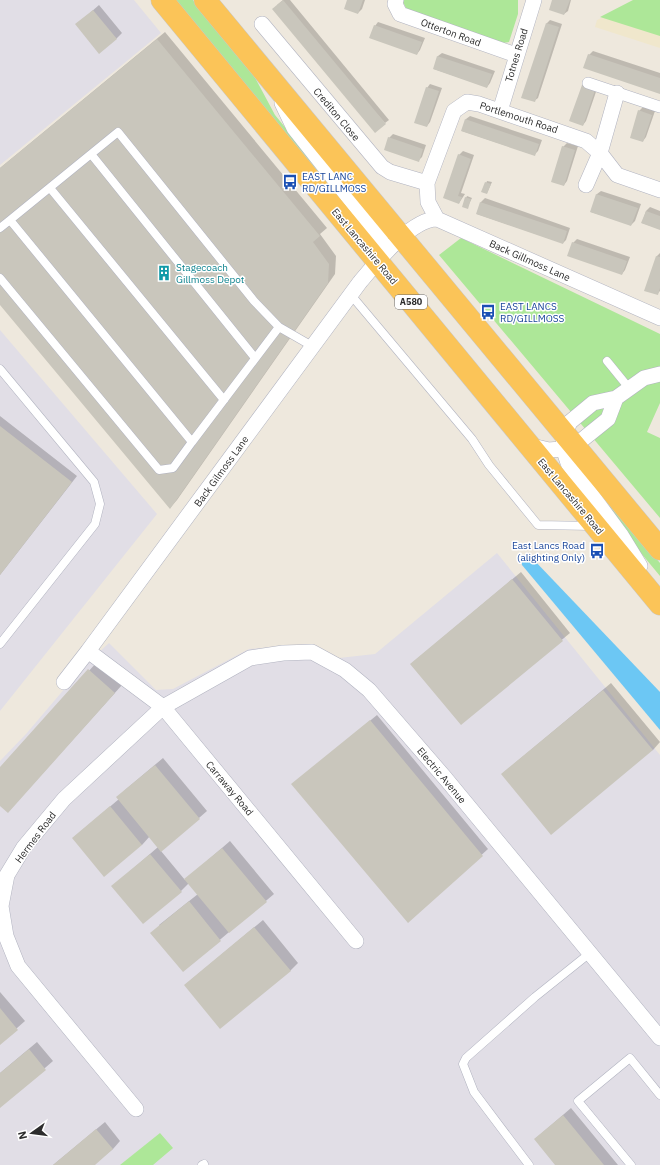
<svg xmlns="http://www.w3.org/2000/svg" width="660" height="1165" font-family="'IBM Plex Sans',sans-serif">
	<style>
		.industrial { fill: #e1dee6 }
		.education { fill: #f0e7cc }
		.green { fill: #ade798 }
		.water { fill: #6cc7f4 }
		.shadow { fill: #0003 }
		.building { fill: #c9c6bc }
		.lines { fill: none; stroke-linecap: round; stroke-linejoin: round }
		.service-casing { stroke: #b1b3c0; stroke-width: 9 }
		.pedestrian-casing { stroke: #b1b3c0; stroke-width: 12 }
		.minor-casing { stroke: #b1b3c0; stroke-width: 16 }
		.trunk-casing { stroke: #c8c8c8; stroke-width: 23 }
		.service { stroke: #fff; stroke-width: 8 }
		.pedestrian { stroke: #fff; stroke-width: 11 }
		.minor { stroke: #fff; stroke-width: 15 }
		.trunk { stroke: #fbc458; stroke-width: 22 }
		.labels { text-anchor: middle; stroke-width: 3; stroke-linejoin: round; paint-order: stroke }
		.shield { fill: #fff; stroke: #6b6b6b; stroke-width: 1 }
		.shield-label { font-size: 9px; font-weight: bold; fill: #2c2c2c }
		.street-label { font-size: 10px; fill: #2c2c2c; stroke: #fff }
		.transit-label { font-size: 10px; fill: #164399; stroke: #fff; text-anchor: start }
		.culture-label { font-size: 10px; fill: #0d838f; stroke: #fff; text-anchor: start }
	</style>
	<rect width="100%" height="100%" fill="#eee8dd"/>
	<path class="industrial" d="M0,0H134L161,33L0,165Z
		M0,330L157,514L0,711Z
		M497,553L660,755V1165H0V761L26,734L83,667L109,643L156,690L173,689L249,649L312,644L339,658L375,654Z"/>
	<path class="education" d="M638,0H660V48L595,27L597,20Z"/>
	<path class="green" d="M171,0H193L253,74L275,115L372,234L375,241Z
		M402,0H518V14L509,42L503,43L407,10Z
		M633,0H660V36L600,17Z
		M461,238L660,334V403L647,432L660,438V518L439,255Z
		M599,490L660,563V576L626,535L595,492Z
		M160,1133L173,1148L153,1165H120Z"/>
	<path class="water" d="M527,556L533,559L660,692V730L522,565L521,559Z"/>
	<path class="shadow" d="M283,0H290L389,120L385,123L277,5Z
		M349,0H365L362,9L358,13Z
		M553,0H571L568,11L564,14Z
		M99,5L122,33L116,39L83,19Z
		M550,20L562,24L538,98L534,101L547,23Z
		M378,22L425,38L420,50L417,54L375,26Z
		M165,32L327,228L320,234L336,256L335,274L177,500L170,508L0,303V168Z
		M593,51L660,73V92L589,55Z
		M442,53L495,71L490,83L487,87L434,69L438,56Z
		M586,82L598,86L586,121L583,125L582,86Z
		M430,84L442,88L430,122L427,126V88Z
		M643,107L655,111L646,137L643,141L639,111Z
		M470,116L542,140L538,151L534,155L462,131L466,119Z
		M393,134L426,145L422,157L418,161L389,138Z
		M567,143L578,146L567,181L564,185L563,147Z
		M463,151L474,155L461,193L465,194L459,203L445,198L459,155Z
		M487,181L492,182L487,193L483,192Z
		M601,191L641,204L635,221L631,225L591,212L597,194Z
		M467,196L472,198L467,208L466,198Z
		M485,198L570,228L566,240L563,243L477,214L481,202Z
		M650,207L660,211V229L642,223L646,211Z
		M577,239L630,257L625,270L622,274L573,243Z
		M660,253V291L657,294L646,290L657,256Z
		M0,416L77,476L0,575Z
		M521,572L570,633L461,724L411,664Z
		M97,662L122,685L15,804H0V769Z
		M611,683L660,742L653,750L502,774Z
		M377,715L488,849L408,922L299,779Z
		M163,758L207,811L161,851L185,880L230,841L274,894L183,971L159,925L198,894L189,883L181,891L113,886L158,847L150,836L142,845L73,838L119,799L125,790Z
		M263,920L298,963L290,971L185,985Z
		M0,992L25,1021L0,1043Z
		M37,1042L53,1061L0,1107V1073Z
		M571,1108L618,1165H556L535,1139Z
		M105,1122L120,1141L113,1149L93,1165H53Z"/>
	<path class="building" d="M283,0L386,124L375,133L272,9Z
		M347,0H363L358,14L344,9Z
		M552,0H570L564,15L549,10Z
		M93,10L117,39L99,54L75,24Z
		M546,23L559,27L535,102L521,98Z
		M374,25L422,42L417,55L369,38Z
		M157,39L320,236L313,242L329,264L328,283L170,509L0,305V168Z
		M588,54L660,78V94L583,68Z
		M437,56L492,74L487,88L433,69Z
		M582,85L595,90L583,126L569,121Z
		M426,87L439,91L427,127L414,123Z
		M638,110L652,115L643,142L630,138Z
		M465,119L539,144L535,156L461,131Z
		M388,137L423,149L419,162L384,150Z
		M562,146L575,150L564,186L551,182Z
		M458,154L471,159L458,196L462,197L459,204L443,198Z
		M485,182L491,184L487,194L481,192Z
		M596,194L638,208L631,226L590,212Z
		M465,197L471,199L468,209L462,207Z
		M480,202L567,231L563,244L476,214Z
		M646,211L660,216V230L641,223Z
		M572,242L627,261L622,275L567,256Z
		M656,256L660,257V288L658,295L644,291Z
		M0,426L72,482L0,575Z
		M512,579L563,641L461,725L410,664Z
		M88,669L115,693L8,813L0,806V767Z
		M603,690L653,750L551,835L501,774Z
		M370,720L483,856L408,923L291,784Z
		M155,765L200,819L161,852L116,797Z
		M110,806L142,845L104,877L72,838Z
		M222,848L267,902L229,933L184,879Z
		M150,854L182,892L143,924L111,886Z
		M189,901L221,941L183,972L150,933Z
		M254,927L291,971L220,1029L184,985Z
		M0,1008L18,1030L0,1045Z
		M29,1049L46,1070L0,1108V1073Z
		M563,1115L604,1165H555L534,1139Z
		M96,1129L113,1149L95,1165H53Z"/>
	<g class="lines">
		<g class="service-casing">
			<path id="service" d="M91,154L255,358
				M50,188L224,400
				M0,228L10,220
				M0,278L159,470L173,468L192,442
				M351,295L472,439L489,465L538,525L592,526
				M279,327L192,442L10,220L118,132L254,301L279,327L312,346
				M607,361L629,388
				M0,369L94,482L100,504L95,524L0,644
				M202,1165L204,1164
				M529,1165L474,1092L463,1064L466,1058L535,997L590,953
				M631,1165L578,1101L630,1058L660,1095"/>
		</g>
		<g class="pedestrian-casing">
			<path id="pedestrian" d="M588,83L660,107"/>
		</g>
		<g class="minor-casing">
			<path id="minor" d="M396,0L395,4L400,14L516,55
				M262,24L382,167L390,172L427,183
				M282,103L294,128L380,237L383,248L379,261
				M500,111L534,0
				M586,185L600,153L617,93
				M437,219L428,202L427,183L454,111L467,102L479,104L586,141L600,153L617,175L660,190
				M528,445L549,450L572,448L608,419L616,398
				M640,566L621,535L568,463L565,454L563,438L570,422L593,403L616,398L644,378L660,374
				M88,651L163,707L356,941
				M64,682L88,651L360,282C376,263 411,219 437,219L660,318
				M136,1109L18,966L6,936L1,906L7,875L24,847L64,799L163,707L250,658L283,653L312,652L345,670L369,690L446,779L660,1038"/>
		</g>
		<g class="trunk-casing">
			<path id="trunk" d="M162,0L660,604
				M205,0L660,549"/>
		</g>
		<use href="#service" class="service"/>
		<use href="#pedestrian" class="pedestrian"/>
		<use href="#minor" class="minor"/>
		<use href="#trunk" class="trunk"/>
	</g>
	<defs>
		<g id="bus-bare" transform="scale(1.2)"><path d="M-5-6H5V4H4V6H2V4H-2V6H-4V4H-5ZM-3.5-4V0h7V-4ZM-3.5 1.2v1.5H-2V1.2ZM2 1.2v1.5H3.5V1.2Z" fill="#1a4fb4" stroke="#fff" stroke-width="2.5" paint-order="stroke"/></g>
		<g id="building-bare" transform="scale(1.2)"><path d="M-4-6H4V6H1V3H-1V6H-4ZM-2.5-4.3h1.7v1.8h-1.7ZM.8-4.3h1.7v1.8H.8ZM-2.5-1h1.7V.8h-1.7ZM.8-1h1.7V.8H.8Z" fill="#0f9aa8" stroke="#fff" stroke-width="2.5" paint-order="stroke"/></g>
	</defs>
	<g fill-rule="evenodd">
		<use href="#bus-bare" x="290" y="182"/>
		<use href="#building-bare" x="164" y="273"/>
		<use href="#bus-bare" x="488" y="312"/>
		<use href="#bus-bare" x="597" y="551"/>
	</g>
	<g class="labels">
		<rect class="shield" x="395" y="295" width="32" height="14" rx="3"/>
		<g class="shield-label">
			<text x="411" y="305">A580</text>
		</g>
		<g class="street-label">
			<text transform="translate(451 32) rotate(20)" y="4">Otterton Road</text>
			<text transform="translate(516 55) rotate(-73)" y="4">Totnes Road</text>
			<text transform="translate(337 114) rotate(50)" y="4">Crediton Close</text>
			<text transform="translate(519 117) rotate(18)" y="4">Portlemouth Road</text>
			<text transform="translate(365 246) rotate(50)" y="4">East Lancashire Road</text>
			<text transform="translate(530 260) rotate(24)" y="4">Back Gillmoss Lane</text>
			<text transform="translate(221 471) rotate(-54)" y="4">Back Gilmoss Lane</text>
			<text transform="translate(571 496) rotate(50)" y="4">East Lancashire Road</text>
			<text transform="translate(442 775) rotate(50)" y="4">Electric Avenue</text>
			<text transform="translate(230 788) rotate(50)" y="4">Carraway Road</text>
			<text transform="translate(35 837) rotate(-53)" y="4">Hermes Road</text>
		</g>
		<g class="transit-label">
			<text x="302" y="180">EAST LANC<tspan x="302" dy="12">RD/GILLMOSS</tspan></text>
			<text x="500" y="310">EAST LANCS<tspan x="500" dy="12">RD/GILLMOSS</tspan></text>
			<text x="585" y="549" text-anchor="end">East Lancs Road<tspan x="585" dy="12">(alighting Only)</tspan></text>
		</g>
		<g class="culture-label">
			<text x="176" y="271">Stagecoach<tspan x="176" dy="12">Gillmoss Depot</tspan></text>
		</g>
	</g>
	<g transform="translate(32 1133) rotate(256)" stroke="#ffffff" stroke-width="3" paint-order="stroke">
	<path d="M0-3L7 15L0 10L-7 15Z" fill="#2c2c2c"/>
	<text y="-6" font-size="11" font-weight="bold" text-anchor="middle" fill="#2c2c2c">N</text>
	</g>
</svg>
